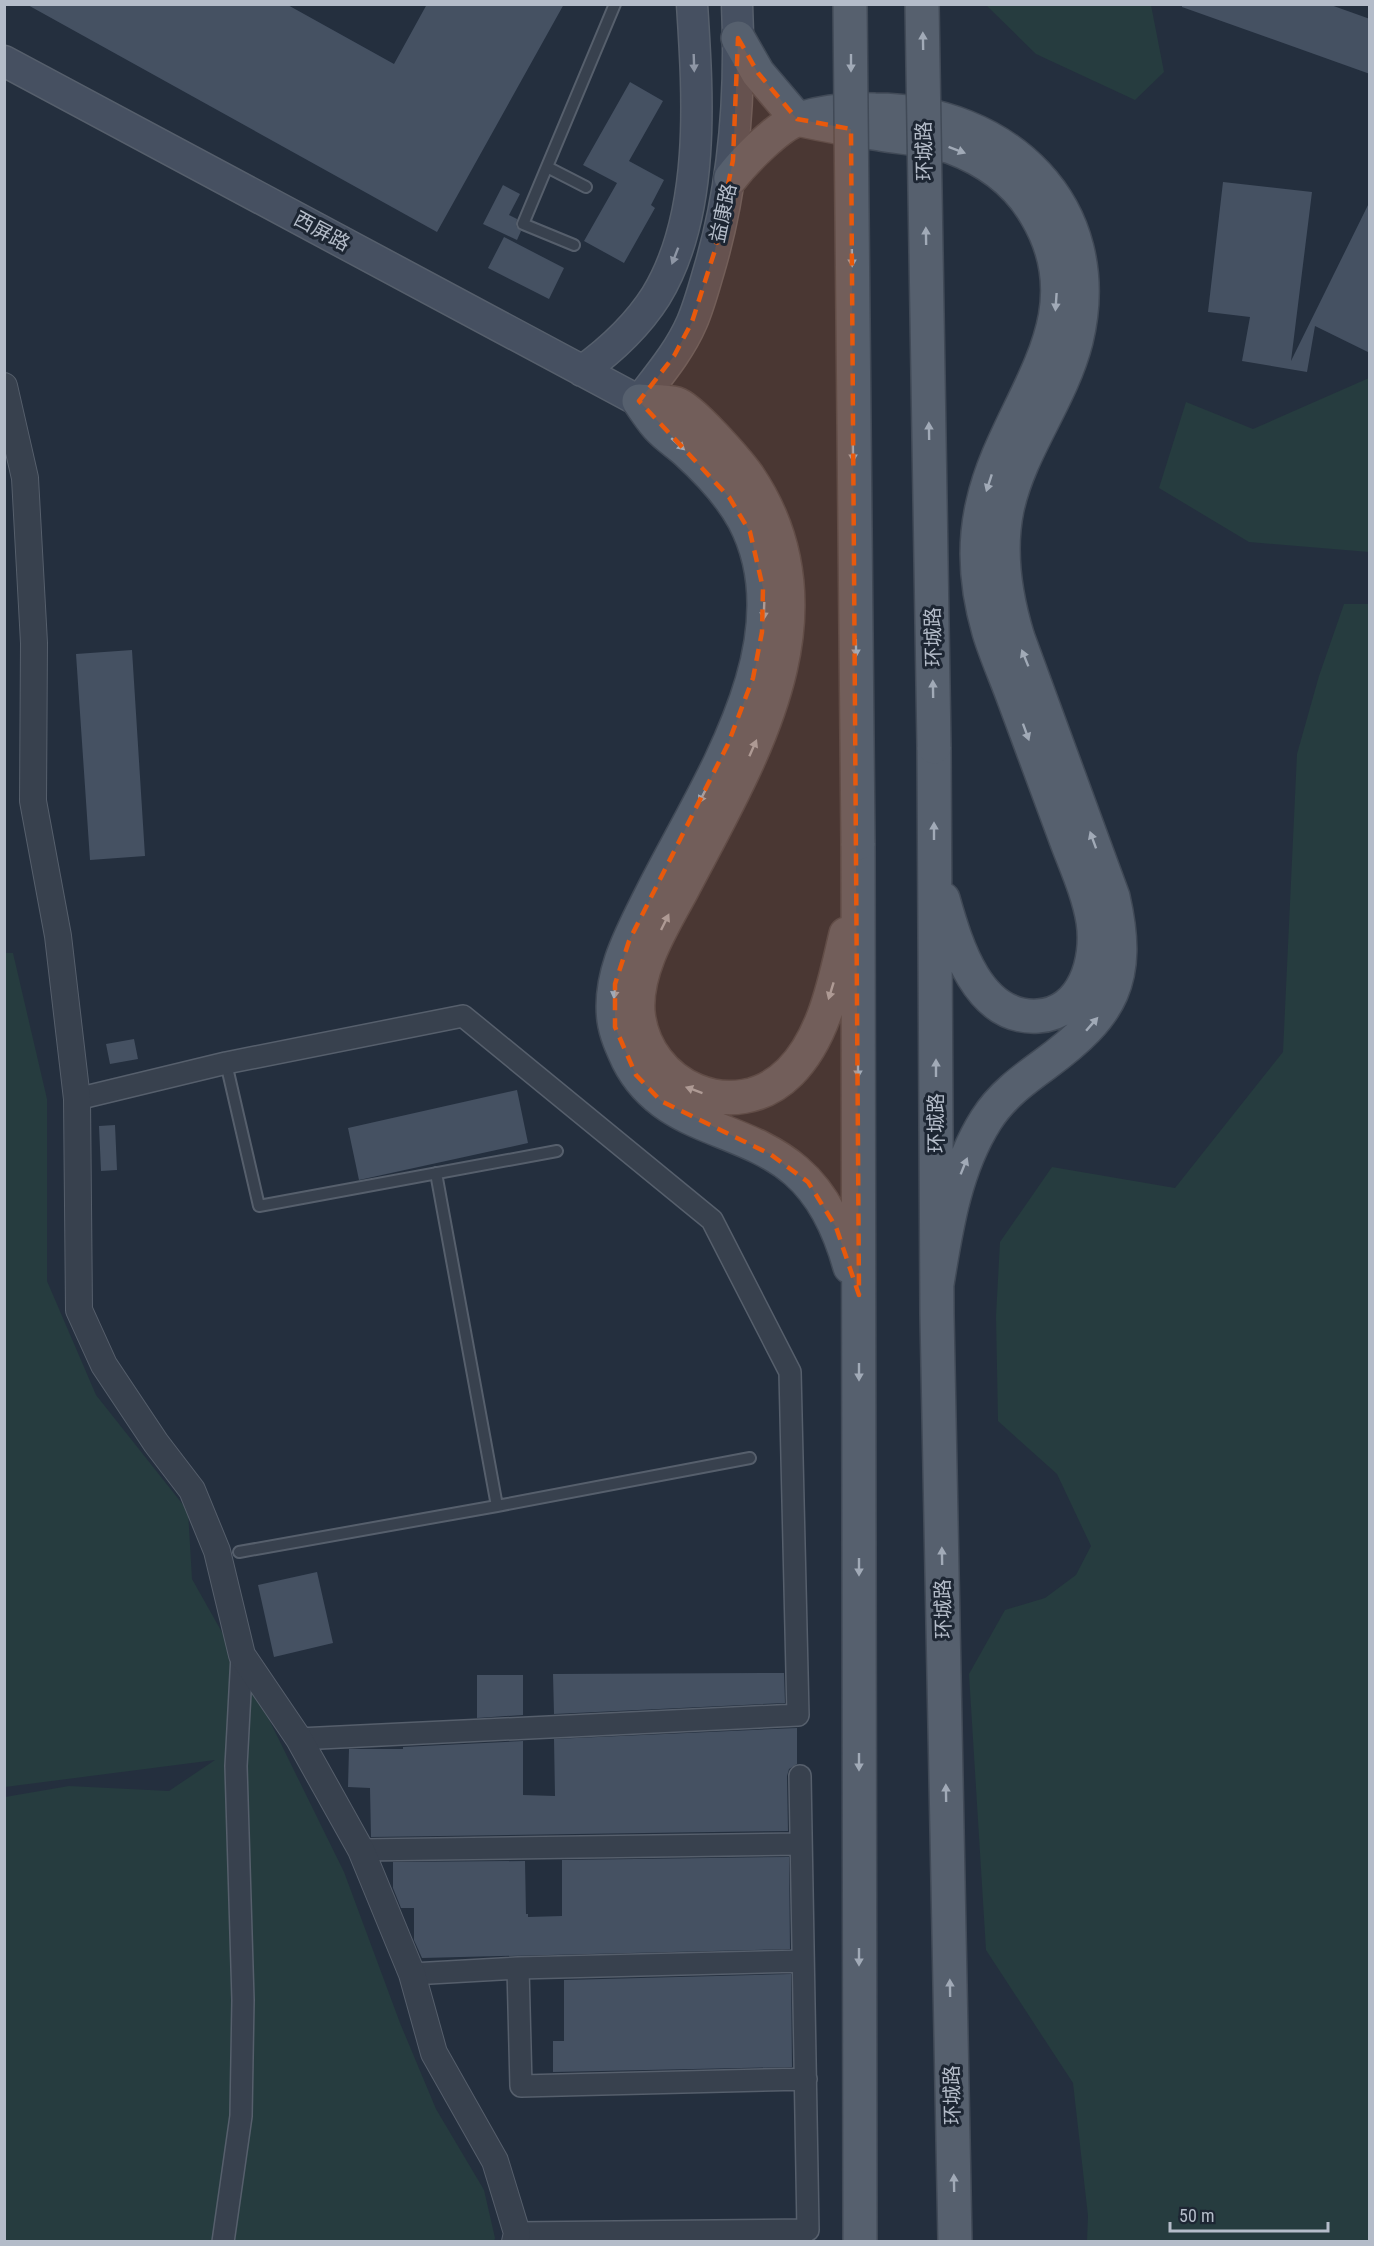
<svg xmlns="http://www.w3.org/2000/svg" width="1374" height="2246" font-family="'Roboto Condensed','Noto Sans SC',sans-serif">
	<style>
		.green { fill: #263c3f }
		.building { fill: #455162 }
		.lines { fill: none; stroke-linecap: round; stroke-linejoin: round }
		.service-casing { stroke: #565f6c; stroke-width: 14 }
		.minor-casing { stroke: #565f6c; stroke-width: 24 }
		.tertiary-casing { stroke: #565f6c; stroke-width: 28 }
		.secondary-casing { stroke: #565f6c; stroke-width: 33 }
		.primary-casing { stroke: #414a57; stroke-width: 36 }
		.service { stroke: #38414e; stroke-width: 10 }
		.minor { stroke: #38414e; stroke-width: 21 }
		.tertiary { stroke: #38414e; stroke-width: 26 }
		.secondary { stroke: #465061; stroke-width: 30 }
		.primary { stroke: #56606e; stroke-width: 33 }
		.primary-bridge-casing { stroke: #414a57; stroke-width: 36; stroke-linecap: butt }
		.primary-bridge { stroke: #56606e; stroke-width: 33 }
		.oneway { fill: #a1aab7 }
		.oneway2 { fill: #8e96a5 }
		.marked { fill: #e8590c; fill-opacity: 0.2; stroke: #e8590c; stroke-width: 4.5; stroke-dasharray: 12 8; stroke-linejoin: round }
		.labels { text-anchor: middle; stroke-width: 6; stroke-linejoin: round; paint-order: stroke }
		.street-label { font-size: 20px; fill: #b4bcc9; stroke: #1d2633 }
	</style>
	<rect width="100%" height="100%" fill="#242f3e"/>
	<path class="green" d="M986,5H1151L1164,72L1135,100L1036,54Z
		M1369,378V552L1249,542L1159,488L1186,402L1253,429Z
		M1344,604H1370L1369,2241H1087L1088,2216L1073,2083L986,1950L969,1674L1005,1610L1045,1598L1076,1575L1091,1546L1057,1474L998,1421L996,1316L1000,1242L1052,1167L1175,1188L1283,1052L1297,754L1319,676Z
		M5,953H13L47,1099V1281L96,1395L188,1511L192,1579L255,1691L344,1872L400,2023L436,2109L484,2190L495,2238L494,2242H5V1797L69,1786L169,1791L215,1760L5,1787Z"/>
	<path class="building" d="M26,4H286L394,64L427,4H564L437,232Z
		M1182,4H1328L1370,19V74L1182,7Z
		M630,82L663,101L629,161L664,180L651,205L655,208L624,263L584,241L617,183L583,165Z
		M1223,182L1312,192L1291,361L1370,201V353L1315,326L1307,372L1242,361L1250,317L1208,312Z
		M503,185L520,194L509,215L517,219L516,226L521,231L517,240L483,224Z
		M504,237L564,268L549,299L488,268Z
		M132,650L145,856L90,860L76,654Z
		M134,1039L138,1059L110,1064L106,1044Z
		M517,1090L528,1143L359,1180L348,1128Z
		M115,1125L117,1170L101,1171L99,1126Z
		M317,1572L333,1643L274,1657L258,1585Z
		M784,1673L785,1703L554,1714L553,1674Z
		M477,1675H523V1715L477,1718Z
		M797,1728V1764L789,1769L787,1776L788,1831L371,1837L370,1788L348,1787L349,1749H403V1747L523,1741V1795L555,1796L554,1739Z
		M789,1857L790,1949L422,1958L414,1940V1908H401L393,1888V1862L525,1861L526,1914H528V1917L562,1916V1860Z
		M791,1974L792,2067L553,2072V2041H564V1980Z"/>
	<g class="lines">
		<g class="service-casing">
			<path id="service" d="M547,167L586,187
				M574,245L523,224L615,4
				M226,1063L259,1206L557,1151
				M436,1173L497,1506
				M239,1552L497,1506L750,1458"/>
		</g>
		<g class="minor-casing">
			<path id="minor" d="M77,1099L226,1063L463,1016L712,1220L790,1372L798,1715L299,1739
				M361,1850L801,1844
				M518,1968L521,2086L806,2079
				M412,1974L518,1968L803,1961
				M517,2233L808,2230L800,1776
				M223,2242L241,2116L243,2000L236,1766L242,1655"/>
		</g>
		<g class="tertiary-casing">
			<path id="tertiary" d="M4,386L25,478L34,643L33,801L58,936L77,1099L79,1310L104,1365L156,1443L192,1490L217,1551L242,1655L299,1739L361,1850L412,1974L434,2053L495,2161L517,2233L515,2242"/>
		</g>
		<g class="secondary-casing">
			<path id="secondary" d="M4,61L639,401C658,376 679,352 692,322C699,306 704,287 709,270C735,183 741,95 737,4
				M582,371C611,350 637,326 656,296C706,214 698,96 692,4"/>
		</g>
		<g class="primary-casing">
			<path id="primary" d="M738,38L758,73L797,119C825,125 852,130 880,134C904,138 928,139 951,147C986,160 1017,182 1036,215C1100,322 1005,403 983,503C973,545 977,591 989,632C996,655 1006,677 1014,699C1031,744 1047,789 1064,834C1074,862 1088,891 1093,921C1099,960 1084,1013 1038,1016C978,1020 956,945 943,899
				M731,178C744,161 779,125 799,119C822,112 851,109 875,110C1005,110 1109,206 1076,341C1061,400 1020,449 1007,509C998,553 1005,596 1018,638L1113,897C1132,980 1112,1015 1045,1064C1023,1080 1001,1096 986,1120C955,1169 946,1228 937,1284
				M639,401C651,402 665,401 677,404C691,408 738,462 748,476C843,616 748,763 681,892C662,927 635,970 638,1012C645,1087 735,1127 790,1072C825,1037 835,980 846,934
				M639,401C645,410 651,419 658,427C666,436 677,443 686,451C708,471 730,494 744,520C808,642 704,788 651,895C632,933 608,976 614,1020C616,1034 622,1047 628,1060C664,1131 742,1124 796,1171C825,1196 840,1231 850,1267
				M934,747L937,1315L955,2242
				M858,843L860,2242"/>
		</g>
		<use href="#service" class="service"/>
		<use href="#minor" class="minor"/>
		<use href="#tertiary" class="tertiary"/>
		<use href="#secondary" class="secondary"/>
		<use href="#primary" class="primary"/>
		<g class="primary-bridge-casing">
			<path id="primary-bridge" d="M850,4L858,843
				M922,4L934,747"/>
		</g>
		<use href="#primary-bridge" class="primary-bridge"/>
	</g>
	<defs><path id="oneway-solid" d="M-6-.8H1V-3.2L6.5 0L1 3.2V.8H-6Z" transform="scale(1.5)"/></defs>
	<g class="oneway">
		<use href="#oneway-solid" transform="translate(923 41) rotate(-91)"/>
		<use href="#oneway-solid" transform="translate(851 63) rotate(90)"/>
		<use href="#oneway-solid" transform="translate(957 150) rotate(21)"/>
		<use href="#oneway-solid" transform="translate(926 236) rotate(-91)"/>
		<use href="#oneway-solid" transform="translate(852 258) rotate(89)"/>
		<use href="#oneway-solid" transform="translate(1056 302) rotate(94)"/>
		<use href="#oneway-solid" transform="translate(929 431) rotate(-91)"/>
		<use href="#oneway-solid" transform="translate(678 444) rotate(41)"/>
		<use href="#oneway-solid" transform="translate(853 453) rotate(89)"/>
		<use href="#oneway-solid" transform="translate(989 483) rotate(108)"/>
		<use href="#oneway-solid" transform="translate(764 611) rotate(92)"/>
		<use href="#oneway-solid" transform="translate(856 648) rotate(89)"/>
		<use href="#oneway-solid" transform="translate(1025 658) rotate(-112)"/>
		<use href="#oneway-solid" transform="translate(933 689) rotate(-91)"/>
		<use href="#oneway-solid" transform="translate(1026 732) rotate(70)"/>
		<use href="#oneway-solid" transform="translate(753 748) rotate(-66)"/>
		<use href="#oneway-solid" transform="translate(703 795) rotate(117)"/>
		<use href="#oneway-solid" transform="translate(934 831) rotate(-90)"/>
		<use href="#oneway-solid" transform="translate(1093 840) rotate(-110)"/>
		<use href="#oneway-solid" transform="translate(665 922) rotate(-64)"/>
		<use href="#oneway-solid" transform="translate(615 990) rotate(97)"/>
		<use href="#oneway-solid" transform="translate(831 991) rotate(107)"/>
		<use href="#oneway-solid" transform="translate(1092 1024) rotate(-49)"/>
		<use href="#oneway-solid" transform="translate(936 1068) rotate(-90)"/>
		<use href="#oneway-solid" transform="translate(858 1069) rotate(90)"/>
		<use href="#oneway-solid" transform="translate(694 1090) rotate(-160)"/>
		<use href="#oneway-solid" transform="translate(964 1166) rotate(-68)"/>
		<use href="#oneway-solid" transform="translate(859 1372) rotate(90)"/>
		<use href="#oneway-solid" transform="translate(942 1556) rotate(-91)"/>
		<use href="#oneway-solid" transform="translate(859 1567) rotate(90)"/>
		<use href="#oneway-solid" transform="translate(859 1762) rotate(90)"/>
		<use href="#oneway-solid" transform="translate(946 1793) rotate(-91)"/>
		<use href="#oneway-solid" transform="translate(859 1957) rotate(90)"/>
		<use href="#oneway-solid" transform="translate(950 1988) rotate(-91)"/>
		<use href="#oneway-solid" transform="translate(954 2183) rotate(-91)"/>
	</g>
	<g class="oneway2">
		<use href="#oneway-solid" transform="translate(694 63) rotate(88)"/>
		<use href="#oneway-solid" transform="translate(675 256) rotate(111)"/>
	</g>
	<path class="marked" d="M738,38L758,73L797,119L851,129L859,1295L836,1227L808,1182L770,1154L661,1101L636,1075L615,1027V984L629,941L728,744L753,678L762,632L763,588L750,532L729,497L639,401L674,356L692,322L715,250L733,160Z"/>
	<g class="labels">
		<g class="street-label">
			<text transform="translate(924 151) rotate(-91)" y="7">环城路</text>
			<text transform="translate(723 213) rotate(-78)" y="7">益康路</text>
			<text transform="translate(322 231) rotate(28)" y="7">西屏路</text>
			<text transform="translate(933 637) rotate(-91)" y="7">环城路</text>
			<text transform="translate(936 1123) rotate(-90)" y="7">环城路</text>
			<text transform="translate(943 1609) rotate(-91)" y="7">环城路</text>
			<text transform="translate(952 2095) rotate(-91)" y="7">环城路</text>
		</g>
	</g>
	<rect width="1374" height="2246" fill="none" stroke="#b4bcc9" stroke-width="12"/>
	<path d="M1170 2222v9h158v-9" fill="none" stroke="#b4bcc9" stroke-width="3"/>
	<text x="1179" y="2222" font-size="18" fill="#b4bcc9" stroke="#1d2633" stroke-width="4.5" paint-order="stroke">50 m</text>
</svg>
